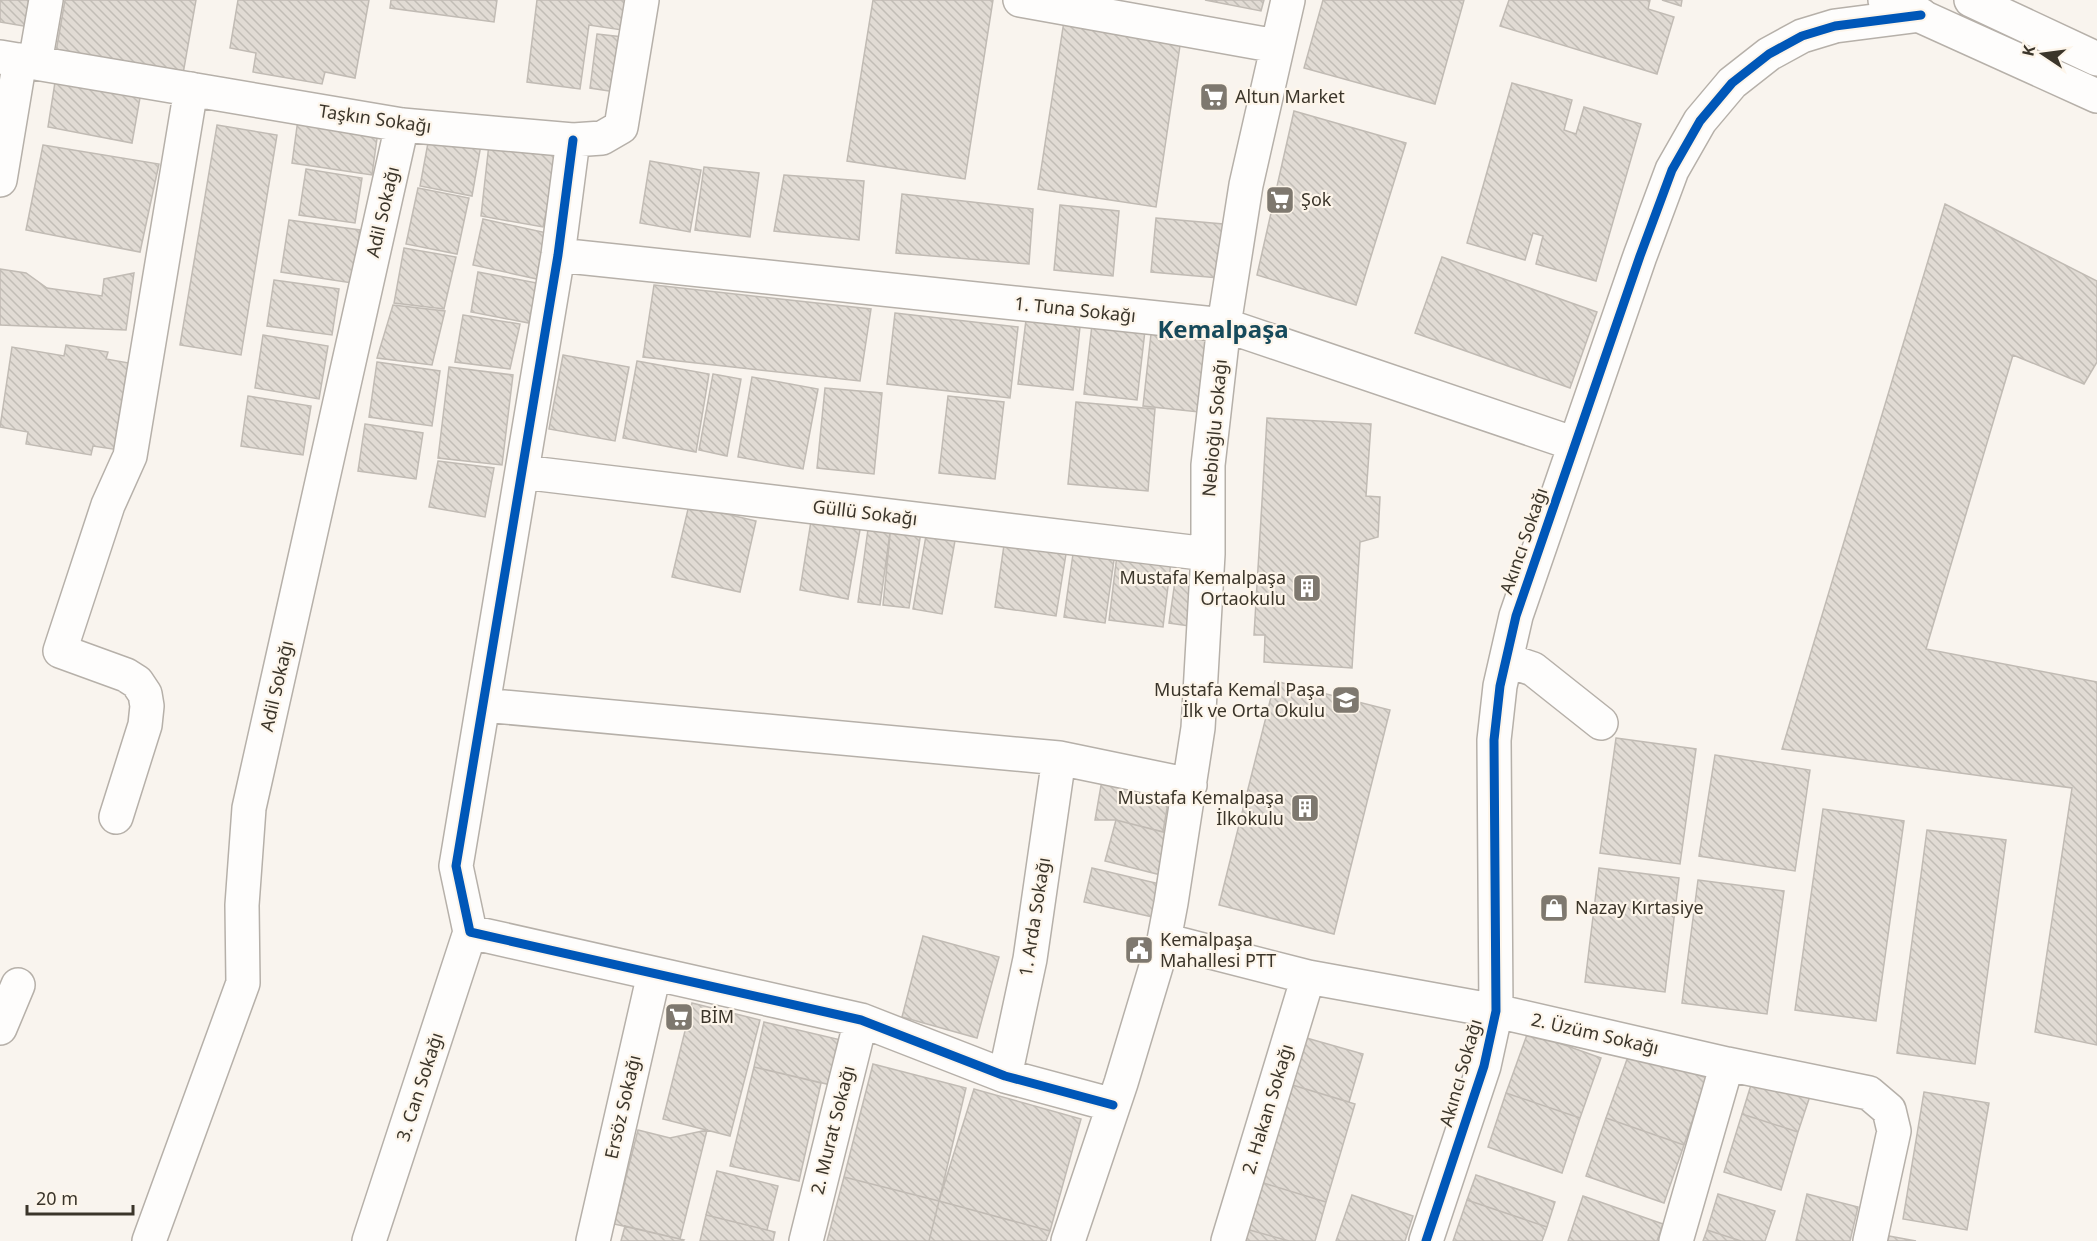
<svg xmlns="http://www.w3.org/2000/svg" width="2097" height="1241" font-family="'Noto Sans',sans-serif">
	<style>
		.building { fill: url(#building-back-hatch); stroke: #c1bbb4; stroke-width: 1.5 }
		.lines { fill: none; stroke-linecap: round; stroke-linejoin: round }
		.minor-casing { stroke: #b6b0a9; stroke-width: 36 }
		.major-casing { stroke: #b6b0a9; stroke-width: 36 }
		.minor { stroke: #fefdfc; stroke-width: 33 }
		.major { stroke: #fefdfc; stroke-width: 33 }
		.cycleway-casing { stroke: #fdf5ea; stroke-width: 13 }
		.cycleway { stroke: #0057b8; stroke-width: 9 }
		.labels { text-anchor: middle; stroke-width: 4.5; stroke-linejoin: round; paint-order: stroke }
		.poi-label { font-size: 18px; fill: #3b352a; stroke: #fdf5ea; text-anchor: start }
		.street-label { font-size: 18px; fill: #3b352a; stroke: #fdf5ea }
		.district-label { font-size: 24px; font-weight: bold; fill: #174a5b; stroke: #fdf5ea }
	</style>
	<defs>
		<pattern id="building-back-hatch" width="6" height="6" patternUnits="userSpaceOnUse" patternTransform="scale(1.5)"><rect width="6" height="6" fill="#e1dbd4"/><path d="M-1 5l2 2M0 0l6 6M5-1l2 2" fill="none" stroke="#c2bdb6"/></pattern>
	</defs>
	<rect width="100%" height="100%" fill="#f9f4ee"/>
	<path class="building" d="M0,0H34L29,27L0,22Z
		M65,0H196L183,74L56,52Z
		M238,0H369L355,78L325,72L322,84L253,72L256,53L230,48Z
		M391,0H497L494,22L390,8Z
		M537,0H626L622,30L589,25L580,89L527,82Z
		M873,0H993L965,179L847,161Z
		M1205,0H1264L1261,11Z
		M1323,0H1464L1435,104L1304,68Z
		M1509,0H1650L1648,9L1674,17L1657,74L1500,26Z
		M1662,0H1682L1681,6Z
		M1064,21L1181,39L1156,207L1038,189Z
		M597,34L623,37L615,92L590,88Z
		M56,76L141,92L132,143L48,127Z
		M1512,83L1572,100L1564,130L1576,134L1584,107L1641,124L1596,281L1536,264L1543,236L1533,233L1525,260L1467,243Z
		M1294,111L1406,143L1356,305L1257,275Z
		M299,112L379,124L372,175L292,163Z
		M217,125L277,135L241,355L180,345Z
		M430,132L482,139L472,196L420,186Z
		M489,144L559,152L543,227L481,216Z
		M43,145L159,164L140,252L26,230Z
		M650,161L701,170L690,232L640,223Z
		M704,167L759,173L750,237L695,230Z
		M306,169L362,178L355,223L299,215Z
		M784,175L864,181L859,240L774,231Z
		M418,188L469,198L457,254L406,244Z
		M902,194L1033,209L1029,264L896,253Z
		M1945,204L2097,281V362L2084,384L2013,355L1926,649L2097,682V1045L2035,1032L2072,788L1782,749Z
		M1060,205L1119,211L1113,276L1054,270Z
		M1156,218L1223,224L1219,278L1151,272Z
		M483,219L547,233L537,279L473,265Z
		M289,220L360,230L352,283L281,272Z
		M404,248L456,257L444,309L394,303Z
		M1442,257L1597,312L1570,388L1415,333Z
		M0,269L26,273L47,288L102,296L104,279L134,273L126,330L0,325Z
		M478,272L537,283L529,323L471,312Z
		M274,280L339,289L332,335L267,326Z
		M654,285L871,309L860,381L643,357Z
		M393,305L445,311L432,365L377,358Z
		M1027,312L1081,318L1073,390L1018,384Z
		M895,313L1018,327L1010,398L887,384Z
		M463,315L520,324L510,369L455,362Z
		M1093,316L1146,322L1137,400L1084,394Z
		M1152,325L1208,331L1199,412L1143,406Z
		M263,335L328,346L319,399L255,388Z
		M66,345L108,352L106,359L140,365L126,451L93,446L91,455L26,444L28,432L0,427L12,347L64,356Z
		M563,355L629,367L615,441L549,429Z
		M637,361L709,374L696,452L623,438Z
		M377,362L440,371L432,426L369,417Z
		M449,367L513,375L502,465L438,458Z
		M713,374L741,379L727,456L699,450Z
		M752,377L818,389L803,469L738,457Z
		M825,388L882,393L874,474L817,468Z
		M248,396L311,406L303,455L241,446Z
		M948,396L1004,402L995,479L939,473Z
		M1076,402L1155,409L1148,491L1068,484Z
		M1267,418L1371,424L1366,496L1380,497L1378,537L1360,542L1352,668L1264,662L1265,635H1254Z
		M365,424L423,433L416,479L358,471Z
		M438,461L494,468L485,517L429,507Z
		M689,505L756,521L740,592L672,577Z
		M812,515L861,524L848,599L800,590Z
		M869,522L891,525L880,605L858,602Z
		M891,525L921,532L909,608L883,605Z
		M927,530L956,535L942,614L913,609Z
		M1075,540L1116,546L1105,623L1064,617Z
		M1004,545L1066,554L1056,616L995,607Z
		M1117,555L1171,562L1163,627L1109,620Z
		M1176,574L1196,577L1189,626L1169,623Z
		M1275,681L1390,710L1334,934L1219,905Z
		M1616,738L1696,749L1680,864L1600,853Z
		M1715,755L1810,770L1795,871L1699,856Z
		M1103,774L1171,785L1163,832L1116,820H1095Z
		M1823,809L1904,821L1876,1021L1795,1010Z
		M1116,820L1172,834L1161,875L1105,861Z
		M1927,830L2006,840L1975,1064L1897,1053Z
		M1092,868L1160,884L1153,917L1084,902Z
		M1599,868L1679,878L1665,992L1585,982Z
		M1698,880L1784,891L1767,1014L1682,1003Z
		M923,936L999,957L977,1038L902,1017Z
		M692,1003L760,1020L730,1136L663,1119Z
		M764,1022L841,1040L831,1085L754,1067Z
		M1528,1032L1601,1058L1580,1118L1506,1093Z
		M1303,1037L1363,1054L1349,1102L1289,1084Z
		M1630,1051L1707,1078L1684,1145L1606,1118Z
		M873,1064L966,1088L939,1201L844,1177Z
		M754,1067L821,1083L799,1181L730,1166Z
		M1755,1072L1812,1090L1798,1132L1742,1114Z
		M1289,1084L1355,1104L1326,1202L1260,1182Z
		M974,1089L1081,1119L1050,1231L939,1201Z
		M1924,1092L1989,1103L1967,1230L1903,1219Z
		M1506,1093L1580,1118L1562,1173L1488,1147Z
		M1742,1114L1798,1132L1781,1190L1724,1172Z
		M1606,1118L1684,1145L1664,1203L1586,1176Z
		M638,1130L670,1138L707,1130L680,1239L614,1224Z
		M717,1171L778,1186L767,1230L706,1215Z
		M1476,1175L1555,1202L1547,1227L1467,1200Z
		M844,1177L939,1201L929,1241H827Z
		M1260,1182L1326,1202L1315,1241H1289L1246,1229Z
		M1718,1194L1775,1211L1765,1241H1741L1707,1230Z
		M1807,1194L1858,1207L1850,1241H1796Z
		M1352,1195L1413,1216L1405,1241H1336Z
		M1583,1196L1663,1224L1657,1241H1568Z
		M1467,1200L1547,1227L1542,1241H1453Z
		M939,1201L1050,1231L1046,1241H929Z
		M706,1215L775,1232L773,1241H700Z
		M625,1226L684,1240L683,1241H621Z
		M1246,1229L1289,1241H1243Z
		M1707,1230L1741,1241H1703Z
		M1889,1236L1916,1241H1888Z"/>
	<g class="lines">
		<g class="minor-casing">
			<path id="minor" d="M1020,0L1276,46
				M0,57L402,125L573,140L602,138L621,127L642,0
				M35,63L46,0
				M573,140L558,255L456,866L470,932L861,1020L1005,1076L1113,1105
				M0,180L20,60
				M558,255L1224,325L1575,444
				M522,472L1208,554
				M1506,660L1533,669L1601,723
				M483,705L1059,758L1190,785
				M116,817L145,725L147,706L145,694L137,682L126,675L60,651L108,505L130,456L191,89
				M1164,940L1308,977L1496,1011L1727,1064L1869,1093L1889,1110L1894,1131L1870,1241
				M0,1028L18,985
				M1005,1076L1030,959L1059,758
				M149,1241L243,983L242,905L249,808L402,125
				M369,1241L470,932
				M593,1241L654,974
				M806,1241L861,1020
				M1068,1241L1121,1083L1164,940L1171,903L1198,728L1208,554V465L1224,325L1246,185L1288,0
				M1228,1241L1308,977
				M1426,1241L1484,1066L1496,1011L1494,740L1500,686L1516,616L1640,256L1672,170L1700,121L1732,83L1769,54L1802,36L1835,26L1921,15
				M1676,1241L1727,1064"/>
		</g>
		<g class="major-casing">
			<path id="major" d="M1885,0L2097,96
				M1971,0L2097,59"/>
		</g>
		<use href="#minor" class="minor"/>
		<use href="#major" class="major"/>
		<g class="cycleway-casing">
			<path id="cycleway" d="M573,140L558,255L456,866L470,932L861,1020L1005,1076L1113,1105
				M1426,1241L1484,1066L1496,1011L1494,740L1500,686L1516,616L1640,256L1672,170L1700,121L1732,83L1769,54L1802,36L1835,26L1921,15"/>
		</g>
		<use href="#cycleway" class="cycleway"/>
	</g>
	<defs>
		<g id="supermarket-square" transform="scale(1.5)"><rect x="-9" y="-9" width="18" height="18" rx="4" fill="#7e786f" stroke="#fdf5ea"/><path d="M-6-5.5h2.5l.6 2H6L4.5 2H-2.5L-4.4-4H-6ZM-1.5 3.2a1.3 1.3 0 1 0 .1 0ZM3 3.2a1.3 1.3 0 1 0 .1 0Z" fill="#fff"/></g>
		<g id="building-square" transform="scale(1.5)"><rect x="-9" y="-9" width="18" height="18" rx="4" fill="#7e786f" stroke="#fdf5ea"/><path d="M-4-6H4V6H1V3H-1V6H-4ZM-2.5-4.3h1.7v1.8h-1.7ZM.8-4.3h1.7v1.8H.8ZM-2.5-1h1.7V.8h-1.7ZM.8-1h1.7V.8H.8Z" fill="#fff"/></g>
		<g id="school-square" transform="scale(1.5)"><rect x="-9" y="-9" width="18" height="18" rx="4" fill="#7e786f" stroke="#fdf5ea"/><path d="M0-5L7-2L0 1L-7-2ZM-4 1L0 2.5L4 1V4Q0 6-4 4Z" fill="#fff"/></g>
		<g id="shop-square" transform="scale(1.5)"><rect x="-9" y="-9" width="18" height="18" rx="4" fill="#7e786f" stroke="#fdf5ea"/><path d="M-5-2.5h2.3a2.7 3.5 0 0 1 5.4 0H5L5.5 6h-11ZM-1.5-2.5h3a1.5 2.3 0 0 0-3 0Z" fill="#fff"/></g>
		<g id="civic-square" transform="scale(1.5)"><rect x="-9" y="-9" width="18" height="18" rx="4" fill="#7e786f" stroke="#fdf5ea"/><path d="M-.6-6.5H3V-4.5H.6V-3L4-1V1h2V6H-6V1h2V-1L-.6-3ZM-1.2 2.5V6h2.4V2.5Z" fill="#fff"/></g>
	</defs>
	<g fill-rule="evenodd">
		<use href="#supermarket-square" x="1214" y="97"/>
		<use href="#supermarket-square" x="1280" y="200"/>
		<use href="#building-square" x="1307" y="588"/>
		<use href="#school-square" x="1346" y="700"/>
		<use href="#building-square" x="1305" y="808"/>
		<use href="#shop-square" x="1554" y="908"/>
		<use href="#civic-square" x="1139" y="950"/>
		<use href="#supermarket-square" x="679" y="1017"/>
	</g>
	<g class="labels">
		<g class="poi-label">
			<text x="1235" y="103">Altun Market</text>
			<text x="1301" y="206">Şok</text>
			<text x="1286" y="584" text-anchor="end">Mustafa Kemalpaşa<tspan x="1286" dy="21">Ortaokulu</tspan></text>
			<text x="1325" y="696" text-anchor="end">Mustafa Kemal Paşa<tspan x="1325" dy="21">İlk ve Orta Okulu</tspan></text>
			<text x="1284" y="804" text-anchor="end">Mustafa Kemalpaşa<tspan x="1284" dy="21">İlkokulu</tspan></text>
			<text x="1575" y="914">Nazay Kırtasiye</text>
			<text x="1160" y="946">Kemalpaşa<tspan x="1160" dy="21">Mahallesi PTT</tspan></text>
			<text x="700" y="1023">BİM</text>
		</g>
		<g class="street-label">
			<text transform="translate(375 119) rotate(8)" y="6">Taşkın Sokağı</text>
			<text transform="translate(383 212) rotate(-77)" y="6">Adil Sokağı</text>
			<text transform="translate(1075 310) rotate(6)" y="6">1. Tuna Sokağı</text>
			<text transform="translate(1215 428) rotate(-85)" y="6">Nebioğlu Sokağı</text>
			<text transform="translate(865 513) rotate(7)" y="6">Güllü Sokağı</text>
			<text transform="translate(1524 541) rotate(-71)" y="6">Akıncı Sokağı</text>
			<text transform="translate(277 686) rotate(-77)" y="6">Adil Sokağı</text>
			<text transform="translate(1035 917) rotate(-81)" y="6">1. Arda Sokağı</text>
			<text transform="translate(1595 1034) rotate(13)" y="6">2. Üzüm Sokağı</text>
			<text transform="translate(1461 1073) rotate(-74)" y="6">Akıncı Sokağı</text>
			<text transform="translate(420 1087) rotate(-72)" y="6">3. Can Sokağı</text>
			<text transform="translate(623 1107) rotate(-77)" y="6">Ersöz Sokağı</text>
			<text transform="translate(1268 1109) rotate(-73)" y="6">2. Hakan Sokağı</text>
			<text transform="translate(833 1130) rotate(-76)" y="6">2. Murat Sokağı</text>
		</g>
		<g class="district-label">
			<text x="1223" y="338">Kemalpaşa</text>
		</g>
	</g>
	<g transform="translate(2043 54) rotate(283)" stroke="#fdf5ea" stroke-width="4.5" paint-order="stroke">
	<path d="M0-4.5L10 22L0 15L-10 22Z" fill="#3b352a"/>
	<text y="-9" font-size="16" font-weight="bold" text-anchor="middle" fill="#3b352a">K</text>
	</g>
	<path d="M27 1205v9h106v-9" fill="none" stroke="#3b352a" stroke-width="3"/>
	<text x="36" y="1205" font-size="18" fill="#3b352a" stroke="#fdf5ea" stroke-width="4.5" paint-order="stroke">20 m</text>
</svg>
